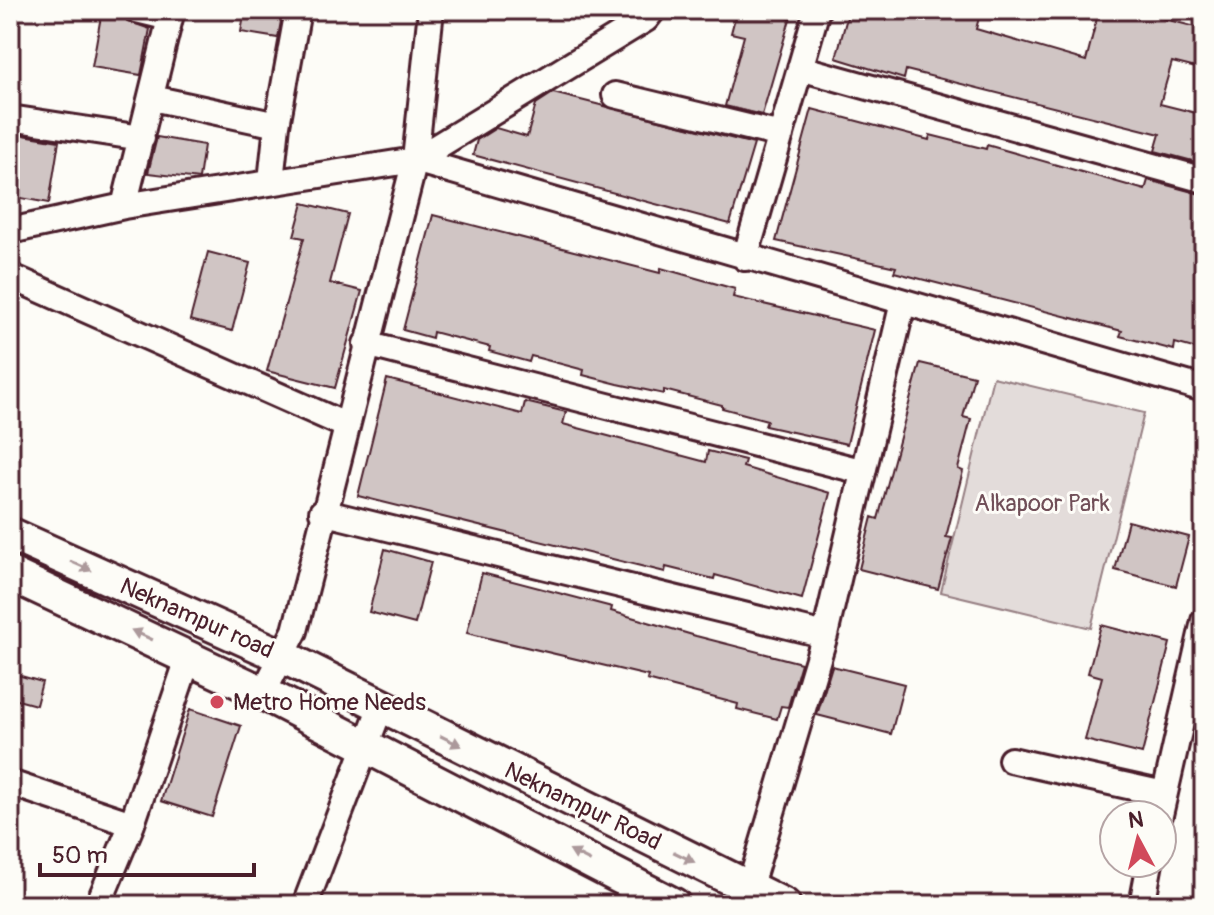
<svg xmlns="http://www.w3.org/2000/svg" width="1214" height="915" font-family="Pangolin,sans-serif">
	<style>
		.green { fill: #e3dcda; stroke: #967e82; stroke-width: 2 }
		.building { fill: #d0c5c4; stroke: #4a1f2b; stroke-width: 2 }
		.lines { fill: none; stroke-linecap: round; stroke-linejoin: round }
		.minor-casing { stroke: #4a1f2b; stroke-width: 30 }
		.tertiary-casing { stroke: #4a1f2b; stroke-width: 38 }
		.minor { stroke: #fdfcf7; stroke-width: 24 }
		.tertiary { stroke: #fdfcf7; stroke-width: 32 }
		.oneway { fill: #ac999b }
		.poi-dot { fill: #d1495b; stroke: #fdfcf7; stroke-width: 3 }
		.labels { text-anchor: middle; stroke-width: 6; stroke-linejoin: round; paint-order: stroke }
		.park-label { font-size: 24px; fill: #704e57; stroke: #fdfcf7 }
		.street-label { font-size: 24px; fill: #4a1f2b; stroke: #fdfcf7 }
		.poi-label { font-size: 24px; fill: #4a1f2b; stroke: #fdfcf7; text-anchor: start }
	</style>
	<rect width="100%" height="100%" fill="#fdfcf7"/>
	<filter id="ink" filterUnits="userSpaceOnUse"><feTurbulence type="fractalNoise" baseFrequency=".0125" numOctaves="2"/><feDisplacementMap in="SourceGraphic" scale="16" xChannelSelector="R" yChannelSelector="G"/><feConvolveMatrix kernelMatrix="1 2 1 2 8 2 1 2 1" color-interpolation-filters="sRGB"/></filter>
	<g filter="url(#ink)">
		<path class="green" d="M993,377L1144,413L1091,628L941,592Z"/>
		<path class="building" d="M102,10L122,12L127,21L150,29L141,75L92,67Z
			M245,10H283L278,38L241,32Z
			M737,10H755L790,19L762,115L725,106L744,36L731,33Z
			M849,10H981L976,29L1086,61L1099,10H1129L1204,29V70L1172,62L1160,104L1204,115V164L1155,151L1160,134L906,70L904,79L836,58Z
			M553,93L754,144L730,224L473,155L477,140L496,128L527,137L536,104Z
			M812,109L929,140L930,135L986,149L987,145L1145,190L1148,180L1204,195V351L1175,343L1174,350L1120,336L1122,331L894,272L896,267L776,241Z
			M11,133L59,141L49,203L10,196Z
			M157,137L204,145L199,179L148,173Z
			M303,203L348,214L330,283L362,291L335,388L267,371L304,238L294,236Z
			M433,215L660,273L661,268L735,289L733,297L875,330L847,444L765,426L767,420L722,408V405L664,390V394L618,384L583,375L584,370L531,356L529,362L489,351L490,347L433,332L432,338L403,330Z
			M208,252L250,263L232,331L190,320Z
			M920,363L974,376L963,417L971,419L958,469L963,471L946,537L952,538L938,589L859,569L872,517L878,519Z
			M387,379L522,414L525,402L566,412L563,424L706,462L708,451L745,460L743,467L830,493L802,599L715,575L714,579L666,567L665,572L358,496Z
			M1128,521L1189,537L1176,586L1115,570Z
			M385,549L431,562L415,624L369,612Z
			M482,573L612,607L611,611L696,636L801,663L788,707L781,706L777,719L737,709L738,704L647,680L648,676L467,633Z
			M1101,625L1170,643L1142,754L1085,740L1102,677L1088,673Z
			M832,666L904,684L891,734L817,715Z
			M14,674L42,682L36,705L10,698Z
			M190,709L241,726L212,817L161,801Z"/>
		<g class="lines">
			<g class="minor-casing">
				<path id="minor" d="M137,10L170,18
					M800,68L1204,180
					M615,95L781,135
					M152,98L277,125
					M10,118L142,138
					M415,160L1204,389
					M271,181L277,125L298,10
					M124,206L172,10
					M10,231L124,206L415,160L646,19L653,10
					M745,258L817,10
					M10,276L345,425
					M366,344L861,471
					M322,512L825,635
					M263,693L295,631L415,160L431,10
					M1011,760L1164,794
					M10,783L132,824
					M1160,815L1204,621
					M749,889L825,635L903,302
					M98,905L132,824L189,656
					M305,905L381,706
					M1142,905L1150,863"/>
			</g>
			<g class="tertiary-casing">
				<path id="tertiary" d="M10,534L282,656L784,905
					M10,574L263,693L674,905"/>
			</g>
			<use href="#minor" class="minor"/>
			<use href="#tertiary" class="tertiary"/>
		</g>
		<defs><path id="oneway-solid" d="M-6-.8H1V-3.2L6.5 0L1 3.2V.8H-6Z" transform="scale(2)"/></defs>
		<g class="oneway">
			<use href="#oneway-solid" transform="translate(81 566) rotate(24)"/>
			<use href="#oneway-solid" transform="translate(142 635) rotate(-155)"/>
			<use href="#oneway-solid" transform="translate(451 741) rotate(26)"/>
			<use href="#oneway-solid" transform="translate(580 856) rotate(-153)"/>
			<use href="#oneway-solid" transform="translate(684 857) rotate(26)"/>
		</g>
	</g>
	<circle class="poi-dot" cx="217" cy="702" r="8"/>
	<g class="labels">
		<g class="park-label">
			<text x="1042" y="511">Alkapoor Park</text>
		</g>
		<g class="street-label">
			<text transform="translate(197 618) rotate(24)" y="8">Neknampur road</text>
			<text transform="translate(583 806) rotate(26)" y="8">Neknampur Road</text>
		</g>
		<g class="poi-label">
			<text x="233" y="710">Metro Home Needs</text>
		</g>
	</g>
	<rect width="1214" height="915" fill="none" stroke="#fdfcf7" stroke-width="40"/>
	<rect x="20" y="20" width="1174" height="875" fill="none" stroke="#4a1f2b" stroke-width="3" filter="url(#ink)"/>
	<g transform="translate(1138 839) rotate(353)"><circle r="38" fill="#fdfcf7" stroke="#b5a4a5" stroke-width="2"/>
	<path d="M0-6L14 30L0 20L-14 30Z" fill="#d1495b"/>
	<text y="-12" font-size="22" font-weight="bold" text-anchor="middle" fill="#4a1f2b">N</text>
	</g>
	<path d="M40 863v12h214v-12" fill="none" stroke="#4a1f2b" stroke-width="4"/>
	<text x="52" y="863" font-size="24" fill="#4a1f2b" stroke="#fdfcf7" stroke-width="6" paint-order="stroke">50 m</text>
</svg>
